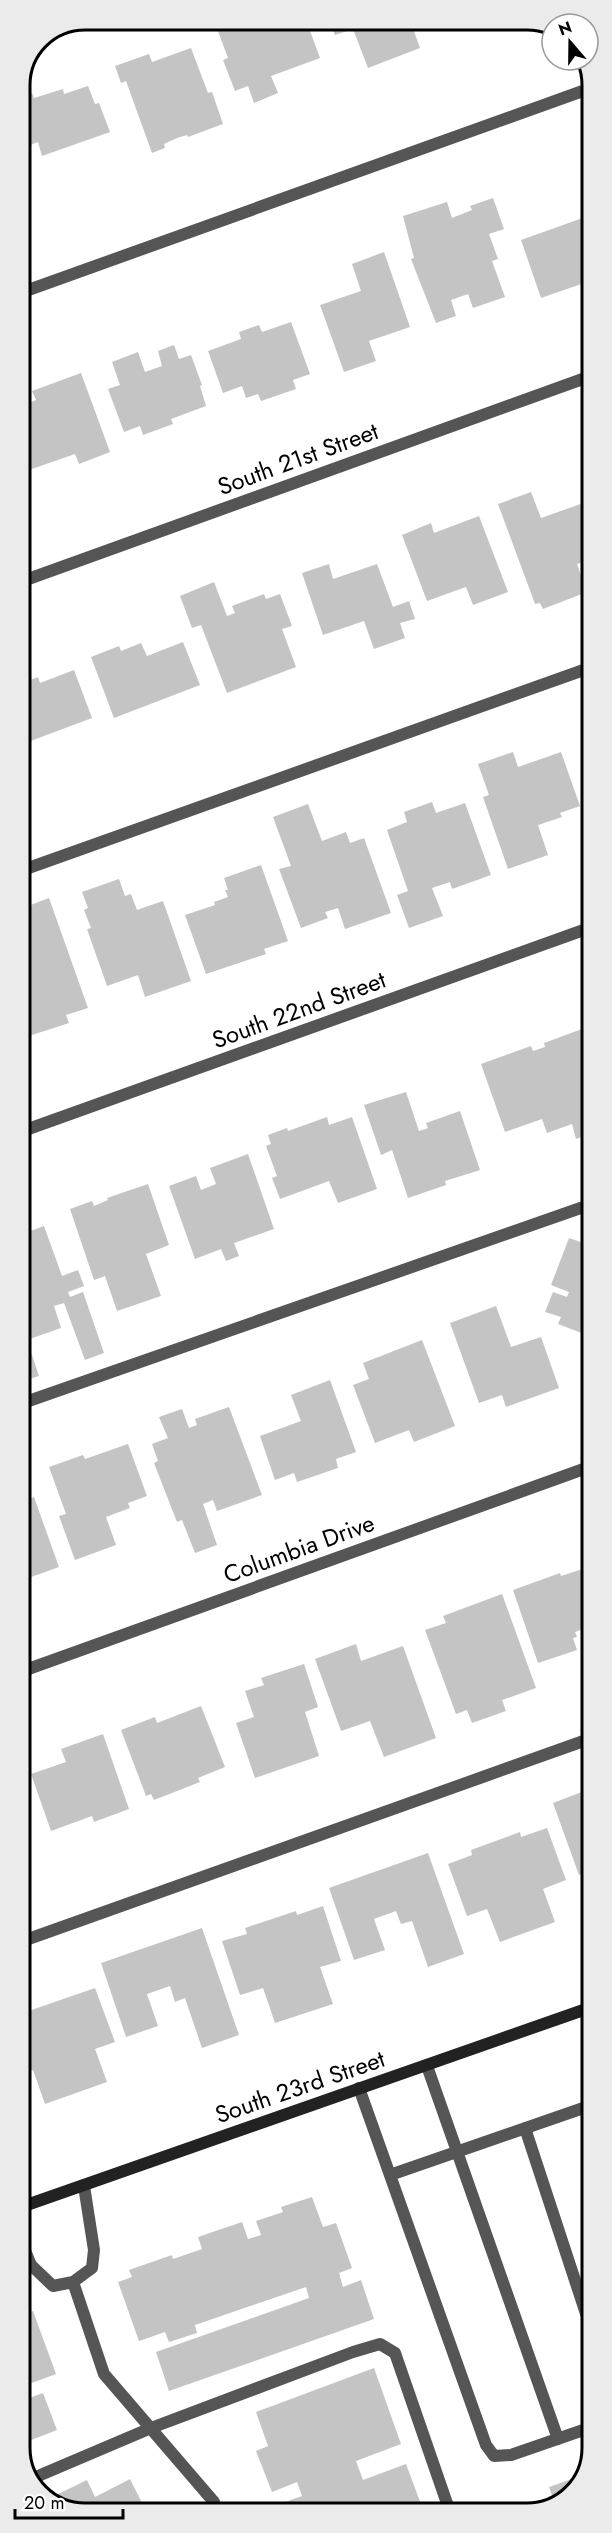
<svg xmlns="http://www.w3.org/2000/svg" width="612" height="2533" font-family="Jost,sans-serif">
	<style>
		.building { fill: #c4c4c4 }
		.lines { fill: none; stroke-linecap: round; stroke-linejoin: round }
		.lane { stroke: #555; stroke-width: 12 }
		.street { stroke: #555; stroke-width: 12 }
		.secondary { stroke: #222; stroke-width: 12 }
		.labels { text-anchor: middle; stroke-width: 4.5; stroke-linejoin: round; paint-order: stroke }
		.street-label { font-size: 24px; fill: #000; stroke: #fff }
		.rim { fill: none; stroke: #000; stroke-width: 3 }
	</style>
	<rect width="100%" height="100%" fill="#fff"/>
	<path class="building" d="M232,20H242L247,30L275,20H306L320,58L271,76L278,93L254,103L248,86L235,91L223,60L228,58L216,26Z
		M329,20H410L420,48L368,68L353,29L335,35Z
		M451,20H465L453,25Z
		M191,48L208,93L212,92L223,124L188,137L187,135L177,138L164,144L165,148L152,153L126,81L121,83L115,66L149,54L152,62Z
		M88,86L95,104L99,103L110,132L42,156L38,142L28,146L20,122V97L32,93L34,98L63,89L64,94Z
		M493,198L504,229L489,234L498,259L492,261L505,297L473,308L468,294L451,300L456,316L436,323L411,259L414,258L403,216L447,202L452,218L472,210L470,206Z
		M591,215V268L583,271L587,282L541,298L521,240Z
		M384,252L410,327L369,341L376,361L344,372L320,305L361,291L352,264Z
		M291,322L310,374L293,380L296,389L261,401L258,394L246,398L242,386L223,393L208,351L241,339L239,332L259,325L262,332Z
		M174,345L179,359L191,355L202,385L200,386L206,406L171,419L173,424L143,435L140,426L124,432L108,389L120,385L112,362L138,352L145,372L162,366L158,351Z
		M81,373L110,452L79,464L75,454L29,470L20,444V406L36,400L32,391Z
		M531,492L541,518L592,500V559L577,564L587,592L543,609L540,603L535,604L498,504Z
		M479,516L508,592L473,605L466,587L427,601L402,535L431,523L434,533Z
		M329,564L333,579L377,564L393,607L409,601L415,619L400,623L405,638L374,649L364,621L323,635L302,573Z
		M214,582L227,616L235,613L232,606L264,594L266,599L280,594L292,626L282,629L296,667L227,693L201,625L192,628L180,596Z
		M183,642L200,685L114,718L91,657L119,646L121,651L141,643L147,656Z
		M74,670L92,718L20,745V684L38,677L40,683Z
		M513,752L518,767L561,752L580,806L560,813L562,817L538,825L548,855L508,869L483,797L489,795L478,764Z
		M432,802L436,813L465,803L491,875L452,889L450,882L432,888L443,916L409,928L397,895L408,891L387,830L407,822L404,812Z
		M308,804L322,841L346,832L350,843L364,838L391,913L345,929L338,908L325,912L328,918L301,928L279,869L291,866L273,817Z
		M261,865L288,941L264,949L266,954L206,974L185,915L215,905L214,902L228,897L225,890H228L224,878Z
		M119,879L125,896L131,894L137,910L163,901L191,981L145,997L138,975L107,986L87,929L91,928L84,910L88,908L82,892Z
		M49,898L88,1008L66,1015L69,1023L29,1036L27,1030L20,1032V981L31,977L20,946V909Z
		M582,1029L592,1057V1133L576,1139L572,1124L547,1133L542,1119L505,1132L481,1064L531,1046L533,1051L545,1047L544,1043Z
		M406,1092L419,1131L428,1128L426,1123L460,1111L480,1170L445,1181L446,1185L408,1198L392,1150L381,1155L364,1105Z
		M327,1117L329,1125L352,1117L377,1189L338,1203L329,1181L280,1199L272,1178L277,1176L266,1146L271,1144L268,1135L287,1128L288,1131Z
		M248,1154L274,1229L234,1243L239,1256L226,1261L221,1249L195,1259L169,1186L196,1176L201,1190L216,1184L210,1168Z
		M148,1184L169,1245L146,1254L161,1296L117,1311L105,1276L94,1280L70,1209L92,1201L94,1206L108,1200L107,1198Z
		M44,1226L62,1276L78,1270L84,1286L68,1292L70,1297L83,1292L104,1353L85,1360L64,1303L54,1306L61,1328L27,1340L39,1376L20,1382V1235Z
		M569,1238L592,1246V1337L558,1324L561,1317L545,1312L553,1292L567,1297L569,1292L551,1285Z
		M496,1306L511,1347L541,1337L559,1388L506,1407L502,1395L479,1403L450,1323Z
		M422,1340L455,1426L414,1442L409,1430L375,1443L353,1385L369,1379L363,1363Z
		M330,1380L356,1452L336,1459L338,1468L297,1482L294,1473L275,1480L260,1436L301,1421L291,1395Z
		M229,1407L262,1495L217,1511L213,1500L203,1504L217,1545L195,1553L182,1520L177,1522L154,1463L158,1461L152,1444L168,1438L159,1417L182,1409L189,1428L197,1425L195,1419Z
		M128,1444L147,1496L128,1503L130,1508L106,1517L116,1545L75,1560L59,1516L66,1514L49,1467L83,1455L85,1459Z
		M34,1497L59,1567L20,1581V1502Z
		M592,1566V1626L575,1632L577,1637L573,1638L577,1650L538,1663L513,1590L560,1573L561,1576Z
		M502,1594L536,1688L502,1700L506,1711L472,1723L467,1710L456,1714L425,1630L446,1623L443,1616Z
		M356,1644L361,1661L403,1646L436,1738L384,1757L370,1721L341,1731L315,1659Z
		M304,1664L318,1707L305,1712L319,1756L255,1778L236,1723L254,1717L245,1691L264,1685L261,1678Z
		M201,1706L225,1767L198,1778L200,1782L154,1800L151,1794L146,1796L121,1730L155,1717L157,1723Z
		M103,1734L129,1809L94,1822L92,1816L51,1831L31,1774L66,1762L61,1749Z
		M592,1788V1870L579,1875L553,1803Z
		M20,1795L26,1810L20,1812Z
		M547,1828L566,1880L543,1889L555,1922L500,1942L487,1909L467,1916L448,1864L472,1855L471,1850L520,1832L521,1837Z
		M20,1846L26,1859L20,1861Z
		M428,1853L464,1954L428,1967L412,1921L401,1924L396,1911L374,1919L385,1950L354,1960L329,1888Z
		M323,1906L341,1961L320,1967L333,2004L275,2023L263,1988L240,1995L222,1941L247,1934L245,1928L296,1911L297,1915Z
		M202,1928L239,2035L202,2048L185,1998L175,2002L170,1986L147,1994L158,2026L126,2037L101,1963Z
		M95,1988L115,2042L95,2049L107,2082L45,2104L33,2070L21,2075L20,2014Z
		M312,2197L323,2227L336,2223L352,2268L339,2273L343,2287L361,2280L374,2319L169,2391L156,2352L309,2298L306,2287L195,2325L197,2333L169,2342L165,2332L139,2341L118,2282L132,2277L129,2270L172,2255L173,2259L202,2249L198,2237L242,2222L248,2239L261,2235L256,2221L283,2212L281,2207Z
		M33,2311L56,2374L21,2387V2315Z
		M374,2368L401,2444L356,2461L363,2480L406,2464L424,2512L276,2513L274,2506L302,2496L297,2482L272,2492L256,2451L268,2446L256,2412Z
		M43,2393L57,2430L21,2444V2401Z
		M583,2475L576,2491L555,2503L549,2487Z
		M130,2479L147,2513H77L48,2499L87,2480L95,2497Z"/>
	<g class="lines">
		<path class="lane" d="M20,293L591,88
			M20,871L592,667
			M20,1404L592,1204
			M20,1942L592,1738
			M427,2066L558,2439
			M359,2088L486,2445L494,2456L511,2455L592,2427
			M525,2128L592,2332
			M390,2175L592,2105
			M21,2241L31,2265L53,2286L73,2282L92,2268L94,2250L84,2186
			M73,2282L104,2374L214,2502L218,2513
			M31,2479L151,2428L353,2352L380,2344L395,2353L450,2512"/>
		<path class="street" d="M20,582L591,376
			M20,1132L592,927
			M20,1672L592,1466"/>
		<path class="secondary" d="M21,2207L592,2007"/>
	</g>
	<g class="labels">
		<g class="street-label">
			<text transform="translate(298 459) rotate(-20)" y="8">South 21st Street</text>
			<text transform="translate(299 1010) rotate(-20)" y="8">South 22nd Street</text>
			<text transform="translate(299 1549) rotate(-20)" y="8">Columbia Drive</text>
			<text transform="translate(300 2087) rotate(-19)" y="8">South 23rd Street</text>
		</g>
	</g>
	<path d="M0 0H612V2533H0ZM85 30H527A55 55 0 0 1 582 85V2448A55 55 0 0 1 527 2503H85A55 55 0 0 1 30 2448V85A55 55 0 0 1 85 30Z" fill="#ebebeb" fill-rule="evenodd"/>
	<path class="rim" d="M85 30H527A55 55 0 0 1 582 85V2448A55 55 0 0 1 527 2503H85A55 55 0 0 1 30 2448V85A55 55 0 0 1 85 30Z"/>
	<g transform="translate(570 42) rotate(340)"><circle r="28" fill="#ffffff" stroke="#999999" stroke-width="1.5"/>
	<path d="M0-4.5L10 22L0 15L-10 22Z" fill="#000000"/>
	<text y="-9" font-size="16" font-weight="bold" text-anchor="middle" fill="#000000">N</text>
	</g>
	<path d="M15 2509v9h108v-9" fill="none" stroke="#000000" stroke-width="3"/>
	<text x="24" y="2509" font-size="18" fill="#000000" stroke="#ffffff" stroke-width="4.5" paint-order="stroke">20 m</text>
</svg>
